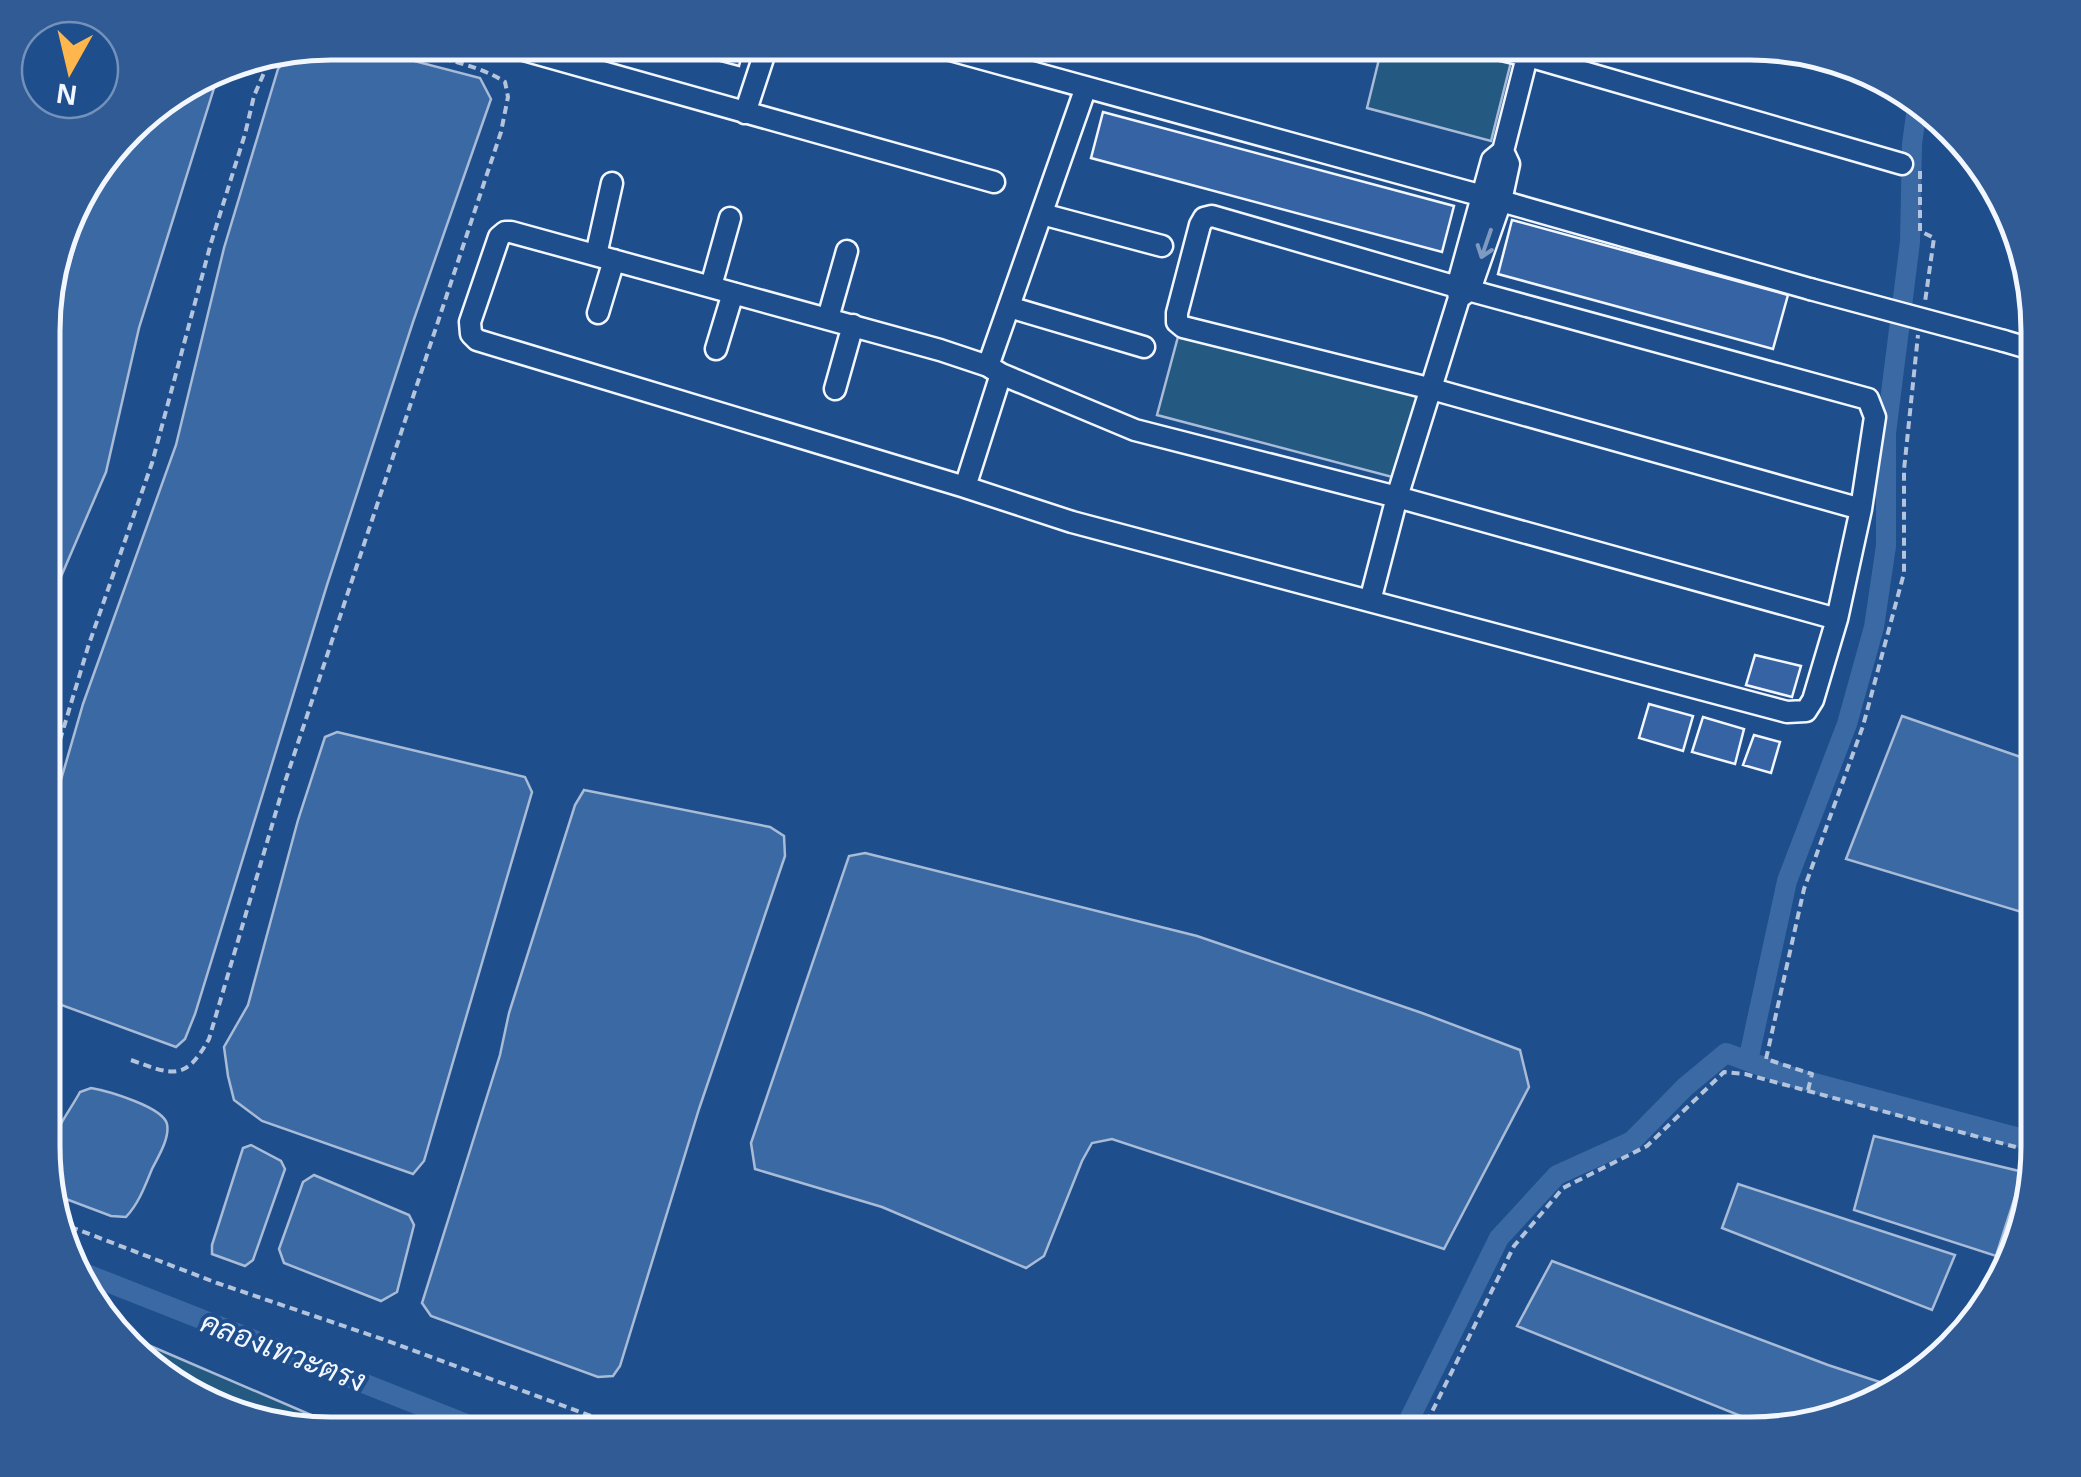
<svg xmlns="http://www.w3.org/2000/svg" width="2081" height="1477" font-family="Helvetica,Sarabun,sans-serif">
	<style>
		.green { fill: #245a82; stroke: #a8bbd7; stroke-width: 2.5 }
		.water { fill: #3b69a3; stroke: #a8bbd7; stroke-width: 2.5 }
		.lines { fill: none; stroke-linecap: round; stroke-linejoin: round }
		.canal { stroke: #3b69a3; stroke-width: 20 }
		.building { fill: #3563a3; stroke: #f2f6ff; stroke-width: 2.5 }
		.minor-casing { stroke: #f2f6ff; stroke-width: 25 }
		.path { stroke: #b3c4dc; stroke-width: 4; stroke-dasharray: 8 5; stroke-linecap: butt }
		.minor { stroke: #1f4e8c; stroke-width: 20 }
		.minor-bridge-casing { stroke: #f2f6ff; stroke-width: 25; stroke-linecap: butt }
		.minor-bridge { stroke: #1f4e8c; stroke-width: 20 }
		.oneway { stroke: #7e9ac0 }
		.labels { text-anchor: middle; stroke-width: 8; stroke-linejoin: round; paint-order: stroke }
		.water-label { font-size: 30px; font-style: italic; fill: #f2f6ff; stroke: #1f4e8c }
		.rim { fill: none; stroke: #f2f6ff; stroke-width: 5 }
	</style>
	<rect width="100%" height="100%" fill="#1f4e8c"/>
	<path class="green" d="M1383,43H1472L1513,54L1491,141L1367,108Z
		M1179,333L1418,396L1396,478L1157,415Z
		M118,1332L332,1424L356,1434H313L155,1374Z"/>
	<path class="water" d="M331,43H345L480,78L491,99L413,322L327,585L195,1014L185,1039L176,1047L45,999V835L83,704L176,445L224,248L278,69L295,49Z
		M220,69L139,328L106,472L45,614V344L85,213L102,162L141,114Z
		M1902,716L2038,763V917L1846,859Z
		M337,732L525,777L532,792L431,1137L424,1161L413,1174L262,1121L234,1100L228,1076L224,1047L248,1005L298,820L325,737Z
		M584,790L770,827L784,836L785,856L699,1109L620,1366L613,1376L598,1377L431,1316L422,1303L500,1055L509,1013L575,805Z
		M865,853L1197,936L1422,1013L1520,1050L1529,1087L1444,1249L1112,1139L1092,1143L1082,1161L1044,1256L1026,1268L882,1207L755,1169L751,1143L849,856Z
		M91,1088C108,1091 163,1107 167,1124C170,1138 158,1157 152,1169C145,1186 139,1203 126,1217L111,1216L50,1193C30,1160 65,1120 80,1092Z
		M1874,1136L2023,1172L1996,1256L1854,1210Z
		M251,1145L281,1161L285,1169L253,1260L245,1266L212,1254V1245L243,1148Z
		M314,1175L409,1215L414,1225L397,1292L381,1301L284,1263L279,1249L303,1182Z
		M1738,1184L1955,1255L1932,1310L1722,1228Z
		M1552,1261L1828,1365L1898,1388L1878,1404L1773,1429L1517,1326Z"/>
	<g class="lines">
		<path class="canal" d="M1748,1061L1787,881L1847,724L1874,627L1886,546V433L1910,242L1912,144L1918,100
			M74,1269L492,1434
			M1402,1434L1499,1238L1557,1175L1632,1141L1685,1087L1726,1053L1788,1076L2038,1143"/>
	</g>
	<path class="building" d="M652,43H745L739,66Z
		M1049,43H1075L1071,60L1047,55Z
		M1103,112L1454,206L1442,252L1091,158Z
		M1512,220L1788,295L1773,349L1498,274Z
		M1755,655L1801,666L1792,697L1746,685Z
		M1649,704L1693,716L1683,751L1639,738Z
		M1703,717L1744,729L1735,764L1692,752Z
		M1754,735L1780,742L1771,773L1743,765Z"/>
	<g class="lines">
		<g class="minor-casing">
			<path id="minor" d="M499,43L994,182
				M925,43L1501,201L1810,289
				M1472,43L1528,56L1902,164
				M745,113L768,43
				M1503,151L1492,160L1457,287L1459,298L1470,290L1501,201L1509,164L1503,151L1530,45
				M1042,214L1162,246
				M596,255L612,183
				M711,286L730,218
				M1009,307L1144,347
				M598,313L614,260
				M828,318L847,251
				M2004,341L2038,351
				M716,349L733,293
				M988,366L1086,87
				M835,389L853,325
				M965,487L1001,374
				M1370,601L1397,497L1459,298
				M1837,619L1397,497L1135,430L1001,374L988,366L940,350L511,232H505L499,237L470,322L471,334L477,340L965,487L1072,522L1787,712L1806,711L1813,700L1837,619L1861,509L1875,417L1868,399L1457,287L1212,216L1204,218L1200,225L1177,313V322L1183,327L1432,389L1861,509"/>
		</g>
		<path class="path" d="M1920,171V231L1934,238L1925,302
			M45,790L88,647L152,463L211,243L245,134L254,96L273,52
			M131,1060C173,1075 185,1082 209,1039L283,788L501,132L508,97L505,82C477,63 414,52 380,43
			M1808,1090L1812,1074L1766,1059L1804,889L1863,726L1904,573V470L1918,335
			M58,1222L217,1283L385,1340L640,1434
			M1421,1434L1514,1246L1563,1188L1647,1146L1724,1072L1745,1074L2038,1153"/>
		<use href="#minor" class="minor"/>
		<g class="minor-bridge-casing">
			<path id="minor-bridge" d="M1810,289L2004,341"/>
		</g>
		<use href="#minor-bridge" class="minor-bridge"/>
	</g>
	<defs><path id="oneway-shaft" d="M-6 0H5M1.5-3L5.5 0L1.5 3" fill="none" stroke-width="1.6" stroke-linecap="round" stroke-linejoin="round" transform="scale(2.5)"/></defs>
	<use class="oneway" href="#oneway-shaft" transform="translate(1486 244) rotate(109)"/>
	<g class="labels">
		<g class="water-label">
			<text transform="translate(283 1352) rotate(21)" y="10">คลองเทวะตรง</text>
		</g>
	</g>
	<path d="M0 0H2081V1477H0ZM331 60H1750A271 271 0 0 1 2021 331V1146A271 271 0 0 1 1750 1417H331A271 271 0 0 1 60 1146V331A271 271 0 0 1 331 60Z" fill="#305b95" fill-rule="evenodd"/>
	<path class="rim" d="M331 60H1750A271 271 0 0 1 2021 331V1146A271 271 0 0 1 1750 1417H331A271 271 0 0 1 60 1146V331A271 271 0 0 1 331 60Z"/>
	<g transform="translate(70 70) rotate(188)"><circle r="48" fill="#1f4e8c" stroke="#7391ba" stroke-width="2.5"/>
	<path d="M0-8L18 38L0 25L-18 38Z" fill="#ffb74d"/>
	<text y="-15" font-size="28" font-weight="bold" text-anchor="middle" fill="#f2f6ff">N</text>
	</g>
</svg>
